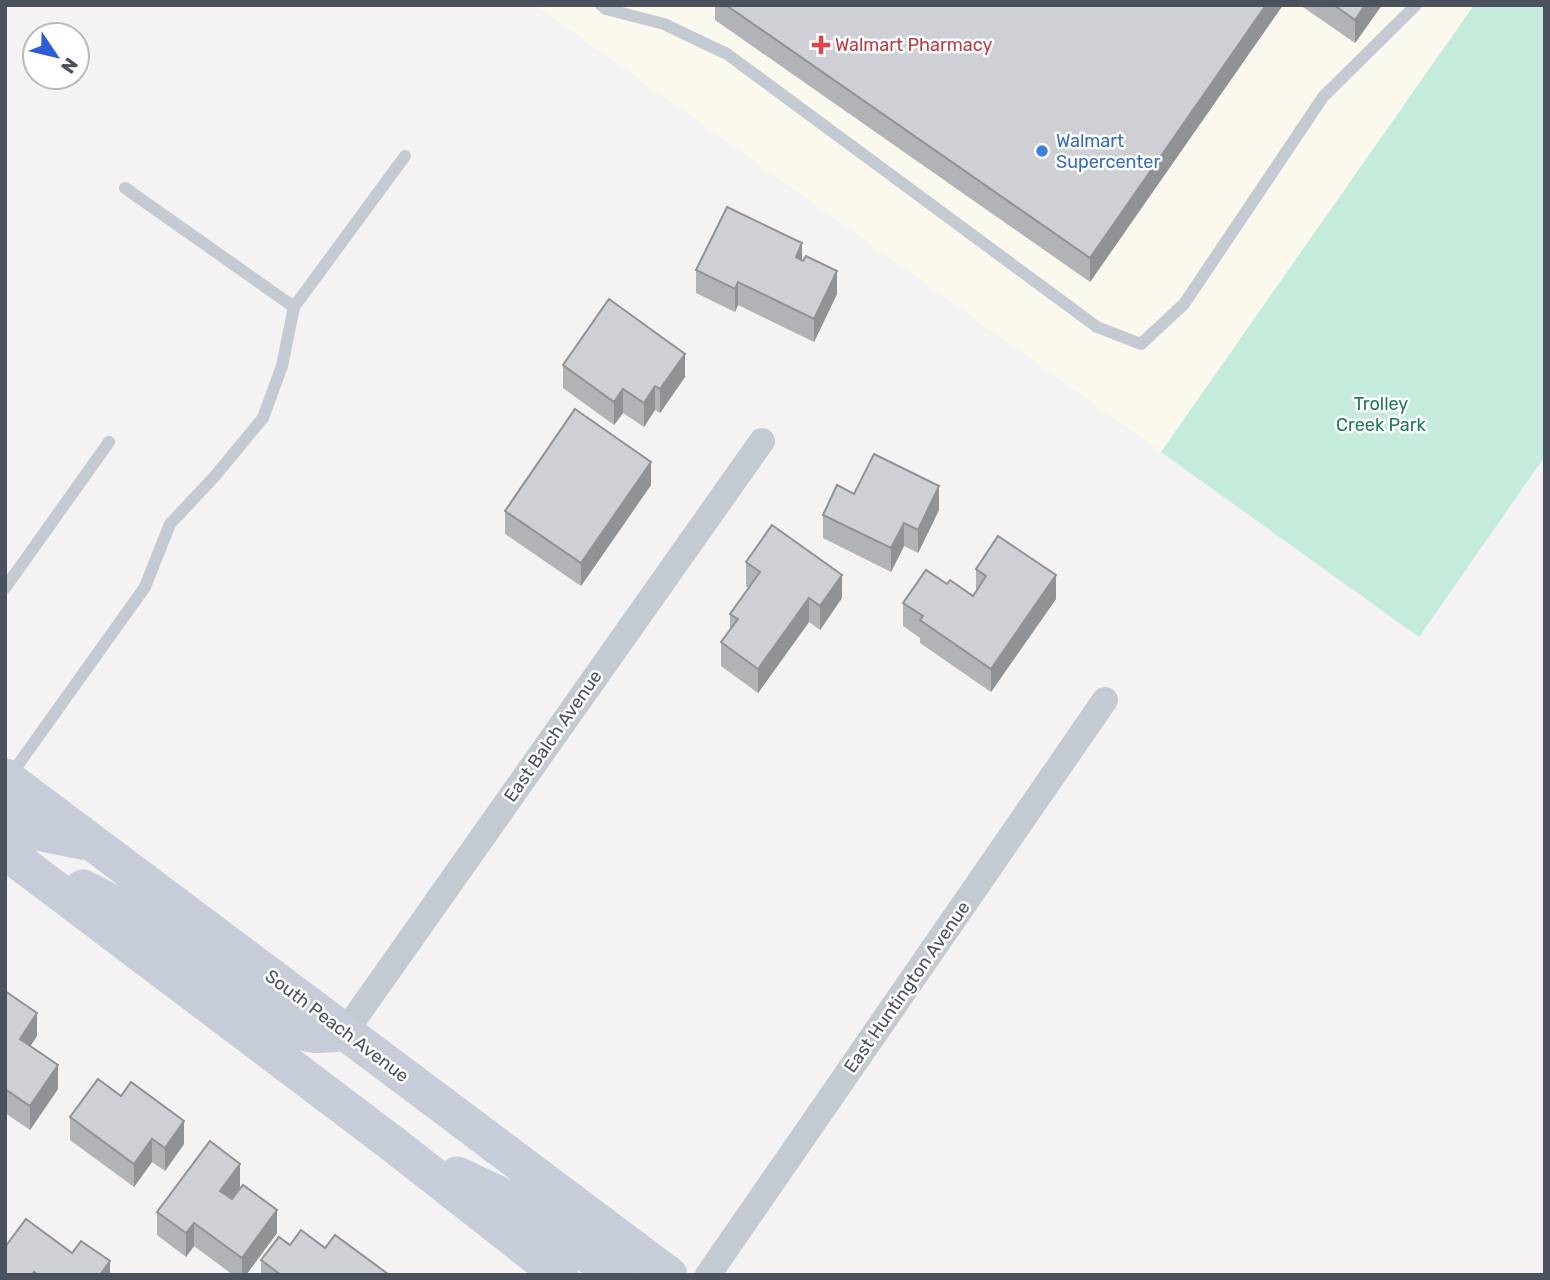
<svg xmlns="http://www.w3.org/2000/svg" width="1550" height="1280" font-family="Rubik,sans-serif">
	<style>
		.commercial { fill: #fbf9ee }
		.green { fill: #c5ecda }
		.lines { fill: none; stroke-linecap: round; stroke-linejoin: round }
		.lane { stroke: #c4cad2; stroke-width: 12 }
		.street { stroke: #c4cad2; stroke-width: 26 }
		.secondary { stroke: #c6ccd8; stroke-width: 37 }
		.wall { fill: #b2b3b7 }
		.shaded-wall { fill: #919295 }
		.building { fill: #cfd0d5; stroke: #919295; stroke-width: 2 }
		.health-dot { fill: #e0444e; stroke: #fff; stroke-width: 2.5 }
		.shop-dot { fill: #3f7fe0; stroke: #fff; stroke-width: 2.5 }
		.labels { text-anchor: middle; stroke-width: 5; stroke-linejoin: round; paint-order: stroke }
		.health-label { font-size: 18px; fill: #be3a42; stroke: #fff; text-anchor: start }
		.shop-label { font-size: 18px; fill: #366cbe; stroke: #fff; text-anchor: start }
		.park-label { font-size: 18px; fill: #217a59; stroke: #fff }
		.street-label { font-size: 18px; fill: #4b525d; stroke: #fff }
	</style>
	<rect width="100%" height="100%" fill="#f4f2f2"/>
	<path class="commercial" d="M535,5H1474L1161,452Z"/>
	<path class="green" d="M1474,5H1545V456L1419,637L1161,452Z"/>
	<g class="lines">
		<path class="lane" d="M601,5L606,9L664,24L727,54L1097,327L1141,344L1184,304L1323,97L1416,5
			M125,188L294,307
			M5,588L109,442
			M10,776L145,587L170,524L215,476L263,418L282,366L294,307L405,156"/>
		<path class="street" d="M345,1032L762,441
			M708,1275L1105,700"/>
		<path class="secondary" d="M5,777L669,1275
			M5,813L28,830L82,841
			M5,851L393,1144L560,1275
			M83,888L141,918L285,1024C308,1037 319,1036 345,1032
			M457,1175L519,1204L616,1275"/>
	</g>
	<path class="wall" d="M715,5H1283L1090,282L715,20Z
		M1300,5H1382L1355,43Z
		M802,260L837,294L814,342L738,305L735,312L696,293V270Z
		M563,365L685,377L660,413L655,410L644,427L623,413L614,425L563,388Z
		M651,485L581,586L505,534V511Z
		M854,494L939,510L918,553L904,546L891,572L823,538V515Z
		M746,562L842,598L820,630L809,622L758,693L721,666V642L730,629V614L749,588L746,586Z
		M976,569L1056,599L991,692L920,643V638L903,626V603L973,596L976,592Z
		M5,991L37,1036L30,1046L58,1089L30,1130L5,1113Z
		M70,1117L184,1144L165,1171L152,1162L134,1187L70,1140Z
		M240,1187L231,1199L277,1233L246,1275H233L194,1246L186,1257L157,1235V1212Z
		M290,1245L325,1248L388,1275H261V1260Z"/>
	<path class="shaded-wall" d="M1266,5H1283L1090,282V258Z
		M1365,5H1382L1355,43V20Z
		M802,243V267L796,257Z
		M837,271V294L814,342V319Z
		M738,282V305L735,312V289Z
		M685,354V377L660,413V389Z
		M655,386V410L644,427V403Z
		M623,389V413L614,425V402Z
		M651,462V485L581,586V563Z
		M939,486V510L918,553V530Z
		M904,523V546L891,572V548Z
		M842,575V598L820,630V606Z
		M1056,575V599L991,692V669Z
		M809,598V622L758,693V669Z
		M37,1013V1036L20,1062V1039Z
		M58,1065V1089L30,1130V1106Z
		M184,1121V1144L165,1171V1148Z
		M152,1139V1162L134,1187V1164Z
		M240,1164V1187L220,1214V1191Z
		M277,1210V1233L246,1275H242V1258Z
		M194,1223V1246L186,1257V1233Z
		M110,1261V1275H100Z"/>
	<path class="building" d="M726,5H1266L1090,258Z
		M1334,5H1365L1355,20Z
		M727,207L802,243L796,257L803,261L806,256L837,271L814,319L738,282L735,289L696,270Z
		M609,299L685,354L660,389L655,386L644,403L623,389L614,402L563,365Z
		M575,409L651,462L581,563L505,511Z
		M874,454L939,486L918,530L904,523L891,548L823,515L837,485L854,494Z
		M772,525L842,575L820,606L809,598L758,669L721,642L738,619L730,614L760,572L746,562Z
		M998,536L1056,575L991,669L920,620L923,616L903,603L926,570L947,584L950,580L973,596L986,576L976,569Z
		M5,991L37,1013L20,1039L58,1065L30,1106L5,1089Z
		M98,1079L121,1096L131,1082L184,1121L165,1148L152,1139L134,1164L70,1117Z
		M210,1141L240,1164L220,1191L232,1199L243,1185L277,1210L242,1258L194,1223L186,1233L157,1212Z
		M26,1219L72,1253L81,1241L110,1261L100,1275H38L34,1272L32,1275H5V1247Z
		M301,1230L325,1248L335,1235L388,1274L281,1275L261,1260L279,1237L290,1245Z"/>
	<path class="health-dot" d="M817.5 34.5h7v7h7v7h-7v7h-7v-7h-7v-7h7z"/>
	<circle class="shop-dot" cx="1042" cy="151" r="7"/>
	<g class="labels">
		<g class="health-label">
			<text x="835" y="51">Walmart Pharmacy</text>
		</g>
		<g class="shop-label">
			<text x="1056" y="147">Walmart<tspan x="1056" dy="21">Supercenter</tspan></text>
		</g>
		<g class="park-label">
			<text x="1381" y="410">Trolley<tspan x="1381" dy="21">Creek Park</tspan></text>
		</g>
		<g class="street-label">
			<text transform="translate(553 736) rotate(-55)" y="6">East Balch Avenue</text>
			<text transform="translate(907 987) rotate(-55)" y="6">East Huntington Avenue</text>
			<text transform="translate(337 1026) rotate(37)" y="6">South Peach Avenue</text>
		</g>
	</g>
	<rect width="1550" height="1280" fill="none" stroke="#4b525d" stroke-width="14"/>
	<g transform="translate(56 56) rotate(125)"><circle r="33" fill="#ffffff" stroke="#b7babe" stroke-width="2"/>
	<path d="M0-5L12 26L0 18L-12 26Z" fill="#2b5ed4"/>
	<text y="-10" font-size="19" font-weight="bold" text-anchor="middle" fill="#4b525d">N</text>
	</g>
</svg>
